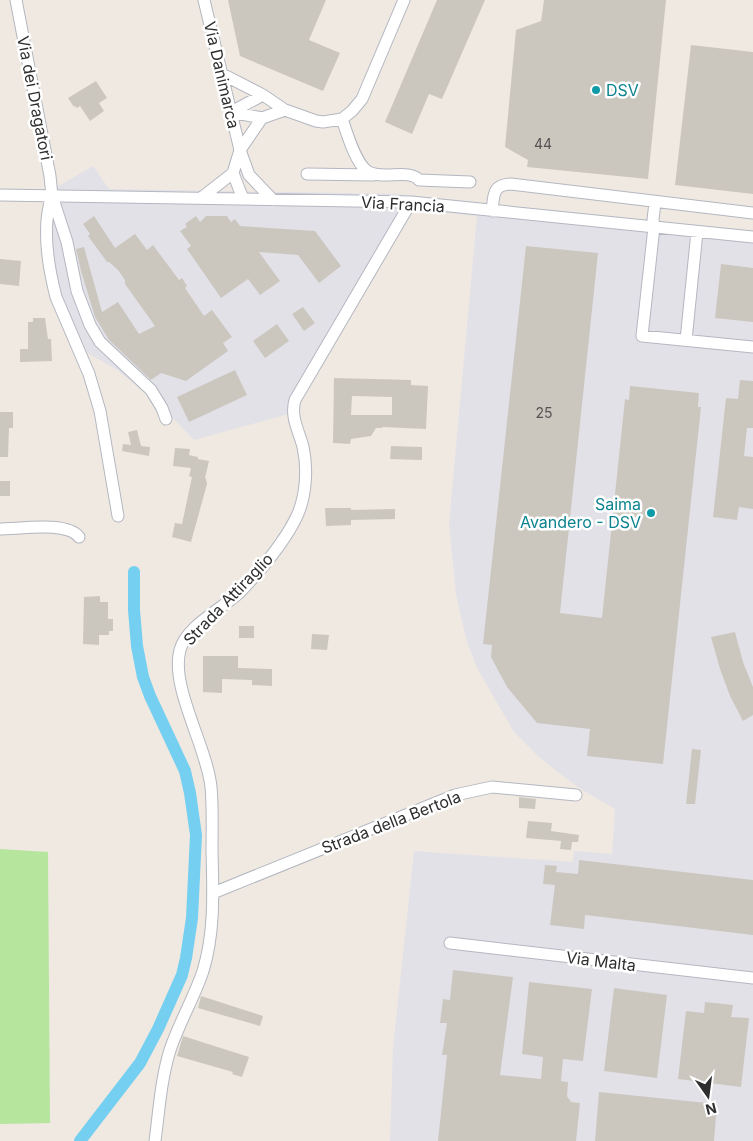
<svg xmlns="http://www.w3.org/2000/svg" width="753" height="1141" font-family="Inter,sans-serif">
	<style>
		.industrial { fill: #e3e1e8 }
		.green { fill: #b6e59e }
		.lines { fill: none; stroke-linecap: round; stroke-linejoin: round }
		.canal { stroke: #75cff0; stroke-width: 12 }
		.building { fill: #cbc7bf; fill-rule: evenodd }
		.minor-casing { stroke: #b4b7c1; stroke-width: 13 }
		.minor { stroke: #fff; stroke-width: 11 }
		.culture-dot { fill: #0f9aa8; stroke: #fff; stroke-width: 2 }
		.labels { text-anchor: middle; stroke-width: 5; stroke-linejoin: round; paint-order: stroke }
		.number-label { font-size: 14px; fill: #555452 }
		.street-label { font-size: 16px; fill: #2e2e2e; stroke: #fff }
		.culture-label { font-size: 16px; fill: #0d838f; stroke: #fff; text-anchor: start }
	</style>
	<rect width="100%" height="100%" fill="#efe9e1"/>
	<path class="industrial" d="M93,166L109,189L398,194L753,231V1141H390L393,1048L414,851L573,862L574,851L612,854L615,809L579,788L540,758L514,732L477,668L467,642L461,617L456,594L449,524L477,216L414,209L292,413L194,440L164,409L116,369L84,351L60,298L55,274L48,192Z"/>
	<path class="green" d="M0,849L48,852L50,1123L0,1124Z"/>
	<g class="lines">
		<path class="canal" d="M80,1141L140,1063L158,1029L182,975L186,958L192,918L196,835L190,793L185,771L150,696L143,677L137,646L134,610V572"/>
	</g>
	<path class="building" d="M228,0H326L309,40L340,53L323,91L240,56Z
		M437,0H485L442,99L429,94L412,134L385,122Z
		M544,0H666L648,179L527,167L528,160L505,147L516,30L541,21Z
		M691,45L753,52V194L675,185Z
		M96,81L107,98L99,103L104,111L90,121L80,106L77,108L75,106L74,107L68,98Z
		M94,216L115,248L135,234L147,250L153,245L179,280L182,278L187,286L185,288L204,316L212,310L232,337L223,343L228,351L186,381L161,373L151,380L109,340L95,317L81,271L76,249L84,247L102,312L118,302L139,334L155,326L125,284V280L118,270L109,262H107L88,236L90,234L83,224Z
		M196,216L200,222L206,216H227L231,222L235,219L240,226L315,231L341,266L319,283L298,255L259,252L280,281L260,295L248,279L221,298L187,249L191,246L180,231L187,227L185,224Z
		M526,246L598,253L560,613L602,618L625,399L629,400L630,386L699,393L698,407H701L663,764L587,756L590,729L537,723L507,687L491,657L492,645L483,644Z
		M0,259L21,261L19,286L0,284Z
		M721,264L753,268V322L715,318Z
		M303,307L315,323L304,331L292,314Z
		M33,318H45L48,339H51L52,361L20,362V349H28V322H33Z
		M277,324L289,341L265,358L253,341Z
		M235,370L247,395L189,422L177,397Z
		M334,378L411,380V385L428,386L426,429L382,427V428H376L371,436L351,439L350,444L333,443ZM352,396L392,397V415H351Z
		M740,380L753,381V428H747L744,456L753,457V509L739,507L737,520L713,517L726,398L738,399Z
		M0,412H13V428H9L8,457H0Z
		M137,430L141,446L150,447L149,456L122,451L123,444L131,445L128,432Z
		M391,446L422,447V460L390,459Z
		M175,448L190,449L189,455L198,457V459L209,461L205,478L206,479L207,484L191,542L172,537L175,523L182,524L192,477L189,476L191,468L173,466Z
		M0,481H10V496H0Z
		M325,508H351V510L395,509V519L351,520V525L326,526Z
		M100,596V602H108V619H113V631H109V635H99V645L83,644L84,597Z
		M239,626H254V638H239Z
		M735,632L743,662L753,687V715L743,721L730,696L720,669L711,637Z
		M312,634L329,635L327,650L311,649Z
		M203,656H238V668L272,669V686L252,685V680L222,679V693L203,692Z
		M692,749L701,750L695,804H686Z
		M519,797L536,799L535,809L519,808Z
		M528,821L552,823L551,831L579,835L578,842H572L571,850L560,849L561,841L526,838Z
		M579,860L753,880V935L585,915L584,929L550,925L555,885L543,884L545,865L557,866L556,872L578,874Z
		M453,970L513,977L500,1075L541,1079L543,1057L522,1054L529,982L592,989L583,1061L563,1059L561,1081L568,1082L567,1096L571,1102L580,1103L576,1141H438L447,1055H442L447,1023H440L443,999L450,1000Z
		M614,988L667,995L657,1078L604,1071Z
		M201,996L263,1016L260,1026L198,1008Z
		M705,1002L733,1005L731,1017L749,1018L741,1087L678,1079L686,1011L704,1013Z
		M183,1036L249,1057L242,1077L232,1074L233,1072L177,1056Z
		M599,1092L717,1104L714,1141H595Z"/>
	<g class="lines">
		<g class="minor-casing">
			<path id="minor" d="M16,0L50,176L52,196L67,242L77,291L90,325L100,342L151,390L162,408L166,419
				M204,0L240,150L249,175L273,200
				M222,74L263,95L285,110L316,121L323,122L342,119L352,111L362,99L404,0
				M231,112L263,95
				M231,112L262,118
				M342,119C347,133 355,162 367,171C381,181 409,168 419,180L470,182
				M233,173L243,199
				M307,174L373,175
				M0,195L411,202L753,237
				M52,196C41,227 48,266 56,297L89,374L100,411L118,516
				M201,198L233,173L240,150L262,118L285,110
				M655,202L653,220L654,227L642,336L753,347
				M492,211C494,195 492,185 511,184L753,213
				M686,340L697,232
				M0,529C19,529 67,521 79,537
				M213,893L455,795L492,787L576,795
				M450,943L753,978
				M155,1141C159,1111 161,1079 170,1050C179,1023 194,998 203,971C215,932 213,891 212,851C212,830 213,808 211,787C207,747 170,687 180,650C186,626 222,609 240,592C261,570 282,546 296,518C306,498 308,469 303,447C299,431 290,417 295,400L411,202"/>
		</g>
		<use href="#minor" class="minor"/>
	</g>
	<g class="culture-dot">
		<circle cx="596" cy="90" r="5"/>
		<circle cx="651" cy="513" r="5"/>
	</g>
	<g class="labels">
		<g class="number-label">
			<text x="543" y="149">44</text>
			<text x="544" y="418">25</text>
		</g>
		<g class="street-label">
			<text transform="translate(222 75) rotate(77)" y="6">Via Danimarca</text>
			<text transform="translate(35 98) rotate(79)" y="6">Via dei Dragatori</text>
			<text transform="translate(403 204) rotate(3)" y="6">Via Francia</text>
			<text transform="translate(228 599) rotate(-46)" y="6">Strada Attiraglio</text>
			<text transform="translate(391 822) rotate(-21)" y="6">Strada della Bertola</text>
			<text transform="translate(601 961) rotate(7)" y="6">Via Malta</text>
		</g>
		<g class="culture-label">
			<text x="606" y="96">DSV</text>
			<text x="641" y="510" text-anchor="end">Saima<tspan x="641" dy="18">Avandero - DSV</tspan></text>
		</g>
	</g>
	<g transform="translate(708 1096) rotate(166)" stroke="#ffffff" stroke-width="4" paint-order="stroke">
	<path d="M0-4L9 19L0 12L-9 19Z" fill="#2e2e2e"/>
	<text y="-8" font-size="14" font-weight="bold" text-anchor="middle" fill="#2e2e2e">N</text>
	</g>
</svg>
